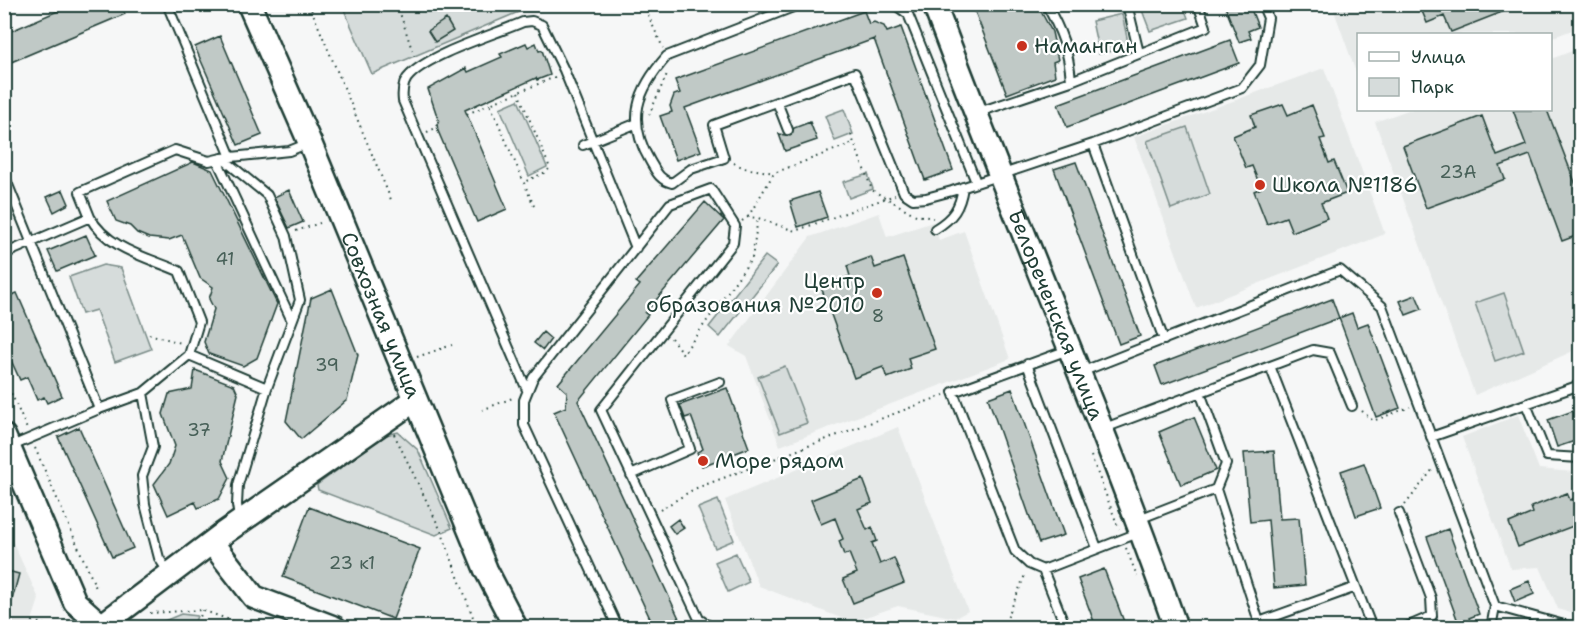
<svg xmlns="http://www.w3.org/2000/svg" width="1585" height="632" font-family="'Shantell Sans',sans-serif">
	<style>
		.built { fill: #e6e9e8 }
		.green { fill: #d6dcdb; stroke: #7a8c88; stroke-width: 1.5 }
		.building { fill: #c0c9c6; stroke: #1f3d34; stroke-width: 1.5 }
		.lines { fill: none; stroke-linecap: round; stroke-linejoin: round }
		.lane-casing { stroke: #1f3d34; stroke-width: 12 }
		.secondary-casing { stroke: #1f3d34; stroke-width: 27 }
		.path { stroke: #1f3d34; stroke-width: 2; stroke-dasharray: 1.5 4.5; stroke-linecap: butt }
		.lane { stroke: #fff; stroke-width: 8 }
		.secondary { stroke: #fff; stroke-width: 22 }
		.poi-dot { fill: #c8321e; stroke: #fff; stroke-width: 2 }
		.labels { text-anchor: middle; stroke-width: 4.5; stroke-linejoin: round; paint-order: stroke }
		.number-label { font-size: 18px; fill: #476058 }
		.poi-label { font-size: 21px; fill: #1f3d34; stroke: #fff; text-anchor: start }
		.street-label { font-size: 21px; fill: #1f3d34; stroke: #fff }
	</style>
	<rect width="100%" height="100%" fill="#f6f7f7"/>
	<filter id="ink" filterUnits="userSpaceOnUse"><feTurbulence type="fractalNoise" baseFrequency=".0167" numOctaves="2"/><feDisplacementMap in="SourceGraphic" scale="12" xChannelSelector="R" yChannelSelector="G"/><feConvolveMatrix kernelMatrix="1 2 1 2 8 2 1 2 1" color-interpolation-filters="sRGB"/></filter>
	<g filter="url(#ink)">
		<path class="built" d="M1332,5H1580V27L1551,38L1550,34H1358V78Z
			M1580,48V344L1571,352L1475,395L1375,122L1408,110H1550L1551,59Z
			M1324,68L1385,234L1196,308L1134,137Z
			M879,213L887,237L933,222L939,240L964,231L1010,359L780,446L746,356L729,346L810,237Z
			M1518,415L1539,469L1574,472L1580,470V616L1558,609L1540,567L1511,569L1462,437Z
			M898,427L968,611L955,618L898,606L851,622L759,586L725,500Z
			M4,523L39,599L30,627H5Z"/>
		<path class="green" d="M342,5H535L372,74Z
			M1140,5H1183L1188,18L1150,31Z
			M1122,14L1129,47L1099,54L1092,21Z
			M518,100L547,167L529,176L500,108Z
			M844,109L853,134L835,141L825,116Z
			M1187,127L1210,194L1171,209L1147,141Z
			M868,174L873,189L849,198L843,182Z
			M765,256L777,265L720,337L709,327Z
			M103,265L121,268L151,349L115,362L96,310L82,314L69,277Z
			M1504,293L1524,351L1495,361L1475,303Z
			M785,366L807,423L780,433L758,377Z
			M398,432L418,450L452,528L436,535L318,490L317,485L386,435Z
			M718,500L734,540L715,548L698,508Z
			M736,553L749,582L728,592L715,562Z
			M181,614L197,616L193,627H150Z"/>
		<path class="building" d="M74,4H121L125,14L4,65V34Z
			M972,4L1038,6L1052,32L1058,60L1053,62L1055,76L1007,94Z
			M1224,4H1249L1258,27L1248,31L1251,38L1239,42Z
			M1419,4H1520V5L1451,32L1444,16L1427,23Z
			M864,11L869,24L874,22L884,26L887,32L901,27L953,170L925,180L874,39L685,108L701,151L676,160L660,116L672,112L670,106L674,95L680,93L675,80Z
			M446,19L453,31L435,42L428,31Z
			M220,36L262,135L238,145L195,47Z
			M1230,40L1239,63L1067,127L1058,104Z
			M526,43L528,47L536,43L539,51L542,50L550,75L537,80L536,78L465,110L507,209L477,222L438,131L437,124L439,122L428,89L466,68L468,72L502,57L500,54Z
			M1283,104L1288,115L1312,105L1325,138L1320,139L1329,163L1334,161L1347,193L1321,203L1327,218L1292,232L1286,217L1267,224L1254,191L1261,188L1252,166L1246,168L1233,136L1255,127L1251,115Z
			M1513,110H1547L1581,198V234L1562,241L1530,155L1500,166L1505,179L1426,208L1403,146L1482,116L1497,156L1526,145Z
			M810,122L817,140L785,151L779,134L790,136L794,128Z
			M193,162L212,170L277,304L257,358L243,366L209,354L204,342L214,309L209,299L213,287L200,278L182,235L169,240L149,238L137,233L130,226L116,221L107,201Z
			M1076,162L1140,336L1119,344L1054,169Z
			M63,190L69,204L54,212L47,197Z
			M289,190L303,222L289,228L274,197Z
			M818,192L827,217L798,227L790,201Z
			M705,202L724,220L645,313L648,315L578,401L683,627H654L554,412L566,407L567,392L558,384L640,285L636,282Z
			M86,235L95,255L57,271L48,251Z
			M871,257L875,268L903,258L935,349L908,358L911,369L887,378L883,367L854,378L821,287L850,276L847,266Z
			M332,289L358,355L347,400L301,439L286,421L311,298Z
			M17,293L62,396L47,403L44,397L37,400L27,377L20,380L4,345V298Z
			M1416,295L1422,309L1406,315L1400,301Z
			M1332,299L1339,318L1162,385L1155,366Z
			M1352,313L1357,327L1368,323L1400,408L1376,417L1339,318Z
			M543,332L551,339L543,350L534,343Z
			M195,370L234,385L238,394L222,461L230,478L219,499L198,508L195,502L168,515L154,484L169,464L175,446L163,414L169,394L192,389Z
			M727,388L749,448L702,466L697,452L703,449L691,416L685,418L680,405Z
			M1012,389L1064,535L1039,543L988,398Z
			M1581,408V439L1557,447L1548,420Z
			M1194,417L1216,470L1181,485L1159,432Z
			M79,427L133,548L112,557L58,437Z
			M1274,451L1280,519L1299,518L1305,585L1274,588L1268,520L1250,522L1244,453Z
			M1364,463L1380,508L1356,516L1341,471Z
			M863,479L872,503L858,509L867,530L872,527L877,541L872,543L880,564L894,558L904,583L853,603L843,579L857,573L849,553L844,555L839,541L843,539L835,518L821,524L811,500Z
			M1567,493L1570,500L1581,496V523L1518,547L1509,523L1533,513L1531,507Z
			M309,507L420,549L393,619L283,577Z
			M678,519L684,528L675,534L669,526Z
			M1448,529L1479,614L1469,618L1473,627H1460L1427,537Z
			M1104,569L1126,627H1096L1078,579Z
			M4,570L19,574L8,615H4Z
			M1529,581L1534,594L1515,602L1510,589Z"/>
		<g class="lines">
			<g class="lane-casing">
				<path id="lane" d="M167,4L231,157
					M801,4L667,56C637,90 626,120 650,161C656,171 659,180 672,183L691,169L724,158L714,125L855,73L904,193L913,199L926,198L952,191L1093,144L1242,88L1260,65L1268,18L1262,4
					M894,4L908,14L976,182
					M1046,4C1061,30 1069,51 1071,81
					M1127,4L1139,53
					M777,102L788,130
					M979,112L1071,81L1206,27L1198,4
					M1093,144L1164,340
					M583,145L635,124
					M217,160L292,321
					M4,175L99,409L143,393L153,447L142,476L145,504L159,558L169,573
					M90,217L80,192L175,150L209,161L222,158
					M935,229C953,218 960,208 963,187
					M4,254L90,217C106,248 149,258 179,271L199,322L189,355L143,393
					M1068,350L953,392L1015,551L1029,564L1043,570L1138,533
					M189,355L267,388
					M1027,364L1097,548
					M1270,366L1372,628
					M1081,372L1340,270L1382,306L1495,606L1491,628
					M527,390L403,101C402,92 402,82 410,75C432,53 493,35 523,22L532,21L542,25L564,70L636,248
					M1200,392L1226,464L1216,489L1261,628
					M1526,404L1547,456L1580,458
					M1102,429L1313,350L1330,353L1352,406
					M1431,437L1580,385
					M12,446L99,409
					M631,475L690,449L672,400L720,382
					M1399,513L1431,598L1432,616L1404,628
					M239,518L237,505L238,485L267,388L300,300L286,236L267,195L222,158L289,151L309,143
					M1139,519L1216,489
					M1043,570L1066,628
					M1495,606L1575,628
					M1259,622L1356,587
					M618,628L524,425V400L533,378L670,204L711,189L735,226L733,243L601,410L699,619L712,628"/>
			</g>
			<g class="secondary-casing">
				<g id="secondary">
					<path id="s1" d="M249,4L310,143L486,570L516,628"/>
					<path id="s2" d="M934,4C1012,213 1102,418 1176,628"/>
					<path d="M4,436L75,602L104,628"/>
					<path d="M212,543L254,597L335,628"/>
					<path d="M101,626L224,533L415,400"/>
				</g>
			</g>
			<path class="path" d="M309,4L392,202
				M397,4L415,59
				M479,4H486
				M643,4L663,48
				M810,11L827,4
				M518,92L550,168L546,172L524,182
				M467,114L490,104
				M649,115L667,74
				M427,132L438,127
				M851,135L872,190L916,215L933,218
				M734,163L744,168L774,173
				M534,206L490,104L555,77
				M748,217L774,173L853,143
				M742,221L748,217L758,218L795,231L895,195
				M296,231L320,223
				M149,334L181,343
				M671,338L683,354L752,258L758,218
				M417,357L452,345
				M4,377L27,429
				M482,410L515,397
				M1362,411L1373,421L1410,407
				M394,434L442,533L477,628
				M35,448L96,588
				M1091,456L1119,529
				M1405,505L1433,469
				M660,510L694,489L944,395
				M1126,548L1137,576
				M150,613L202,610L252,628
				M32,621L44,624
				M197,628L202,610
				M1003,628L1025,575"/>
			<use href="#lane" class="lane"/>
			<use href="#secondary" class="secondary"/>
		</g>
	</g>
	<g class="poi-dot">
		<circle cx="1022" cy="46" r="6"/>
		<circle cx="1260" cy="185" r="6"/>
		<circle cx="877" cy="293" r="6"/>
		<circle cx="703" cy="461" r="6"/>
	</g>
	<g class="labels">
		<g class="number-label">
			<text x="1458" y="178">23А</text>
			<text x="225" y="265">41</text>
			<text x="878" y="322">8</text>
			<text x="327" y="371">39</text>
			<text x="199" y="436">37</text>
			<text x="352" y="569">23 к1</text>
		</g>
		<g class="poi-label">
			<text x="1034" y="53">Наманган</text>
			<text x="1272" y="192">Школа №1186</text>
			<text x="865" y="288" text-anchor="end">Центр<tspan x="865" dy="24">образования №2010</tspan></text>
			<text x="715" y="468">Море рядом</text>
		</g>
		<g class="street-label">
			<text dy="7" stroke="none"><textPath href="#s1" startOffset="338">Совхозная улица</textPath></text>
			<text dy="7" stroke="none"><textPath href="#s2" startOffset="334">Белореченская улица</textPath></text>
		</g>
	</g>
	<rect width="1585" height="632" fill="none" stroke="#fff" stroke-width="24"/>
	<rect x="12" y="12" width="1561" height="608" fill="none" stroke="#1f3d34" stroke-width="2" filter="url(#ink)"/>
	<rect x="1357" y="33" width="195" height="78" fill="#ffffff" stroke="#a5b1ae" stroke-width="1.5"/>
	<rect x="1369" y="52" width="30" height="9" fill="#ffffff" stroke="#a5b1ae" stroke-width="1.5"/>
	<text x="1411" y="63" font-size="18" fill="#1f3d34">Улица</text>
	<rect x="1369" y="78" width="30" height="18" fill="#d6dcdb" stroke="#a5b1ae" stroke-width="1.5"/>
	<text x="1411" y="93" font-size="18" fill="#1f3d34">Парк</text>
</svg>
